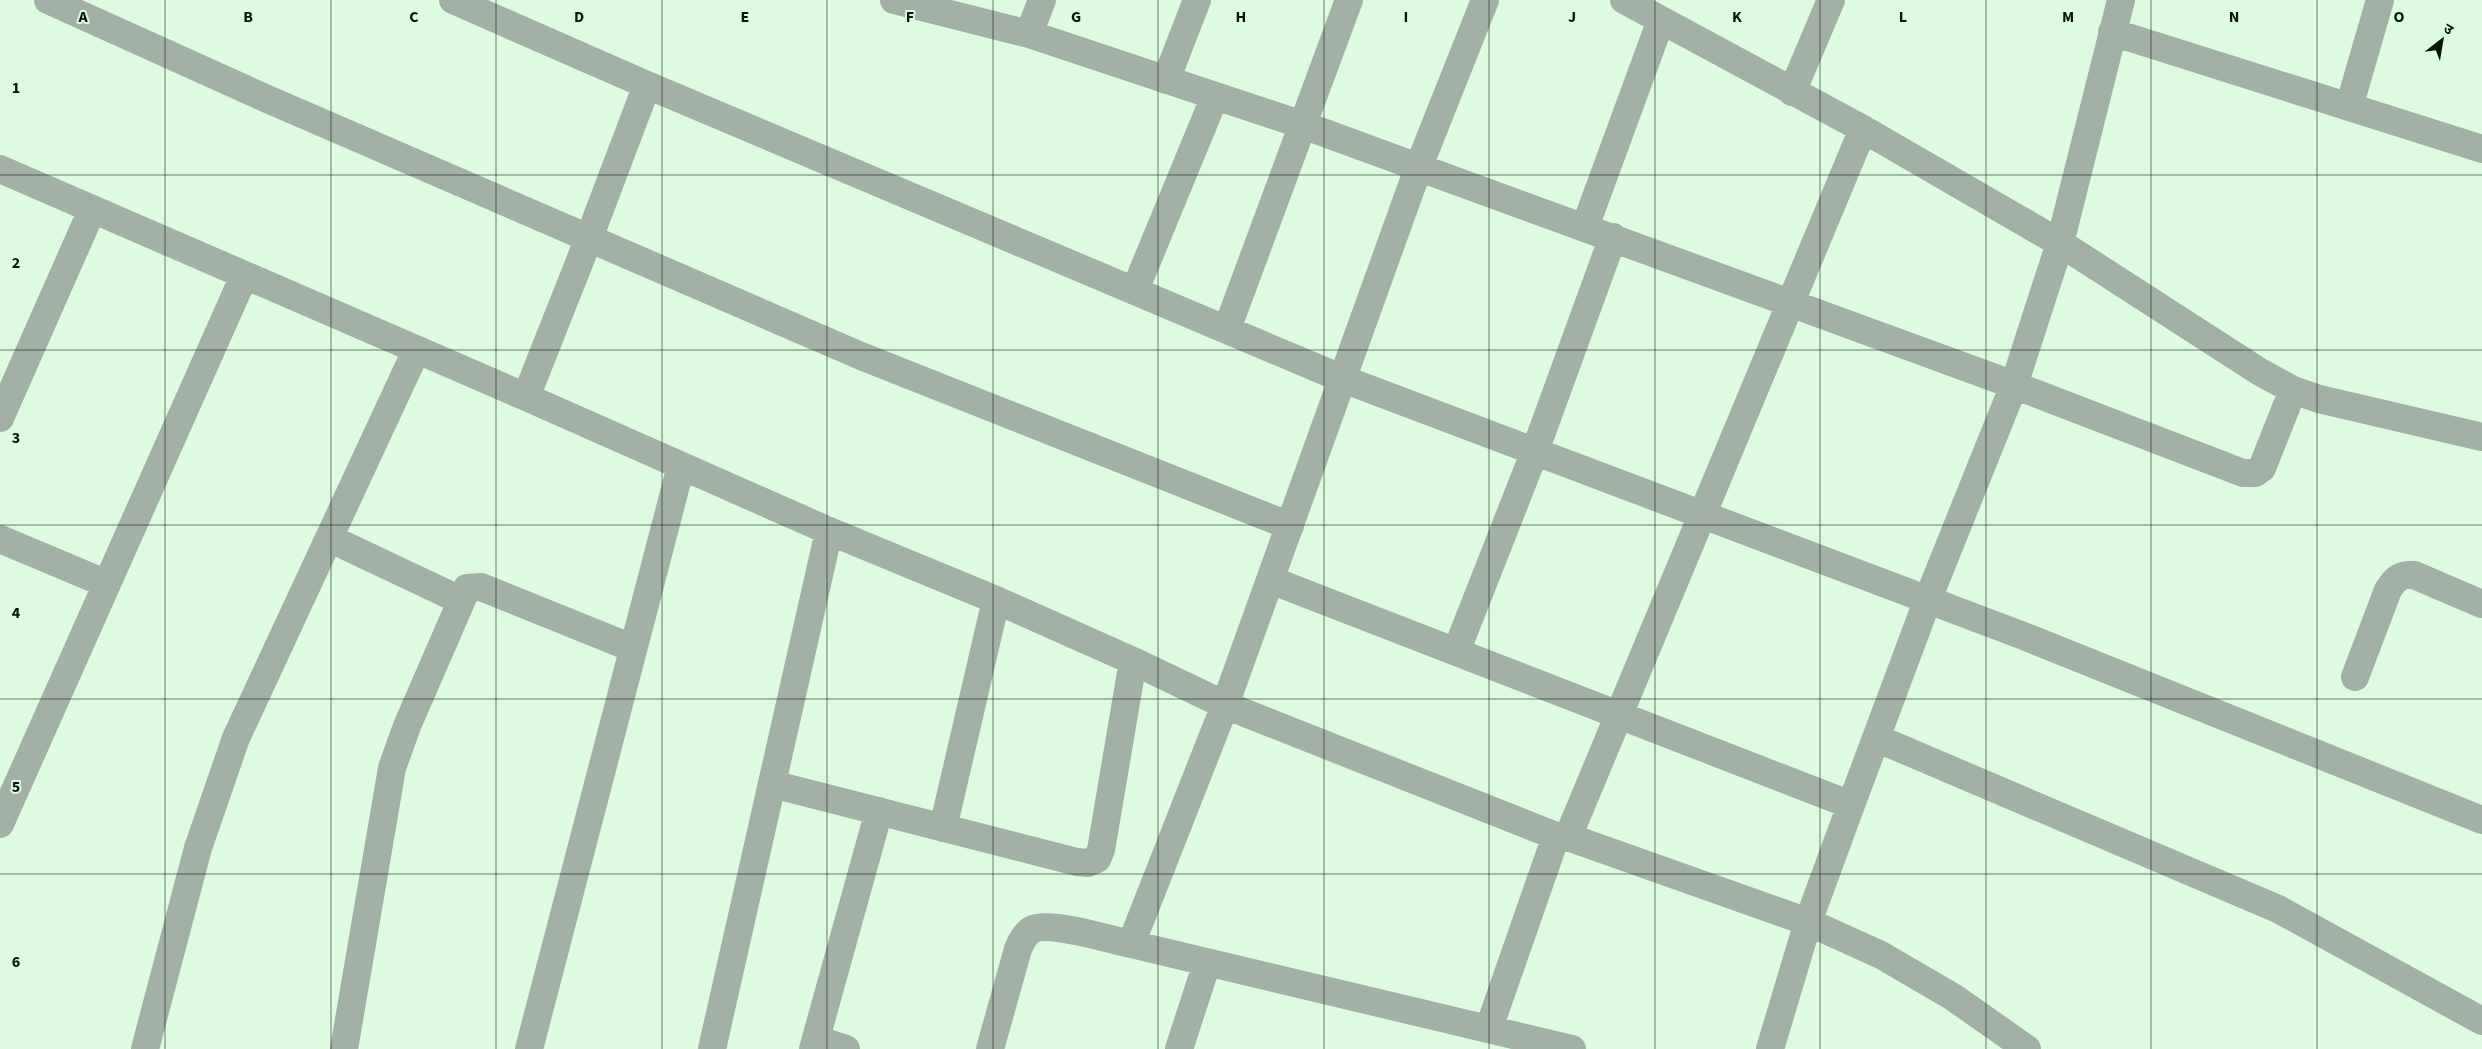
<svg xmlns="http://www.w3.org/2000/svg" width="2482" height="1049" font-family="'Source Sans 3','Noto Sans Devanagari',sans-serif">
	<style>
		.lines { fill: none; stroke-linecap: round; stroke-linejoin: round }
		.minor { stroke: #a3b0a5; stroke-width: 28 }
		.grid { fill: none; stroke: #09140b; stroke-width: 1; stroke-opacity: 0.55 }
		.grid-label { font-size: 16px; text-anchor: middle; font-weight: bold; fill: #09140b; stroke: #dcfbe0; stroke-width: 4; stroke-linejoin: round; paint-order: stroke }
	</style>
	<rect width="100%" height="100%" fill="#dcfbe0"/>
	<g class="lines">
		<path class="minor" d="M48,0L265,98L861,356L1290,526
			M453,0L647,85L1343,379L2021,635L2482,820
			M894,0L1029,34L1303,125L2014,385L2243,473H2255L2262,468L2293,390
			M1485,0L1419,166L1225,705L1131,944L1572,1049
			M1624,0L1863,129L2060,243L2260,372L2293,390L2319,399L2482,437
			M2112,32L2482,149
			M1029,34L1042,0
			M1166,80L1197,0
			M1792,92L1831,0
			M2349,107L2380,0
			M0,169L526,397L829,531L996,600L1133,661L1225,705L1556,836L1568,837L1808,922L1881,955L1953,997L2027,1049
			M1585,227L1661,20
			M1135,290L1215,96
			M1227,329L1349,0
			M526,397L589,238L647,85
			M0,418L92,210
			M329,538L460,600
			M0,539L107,584
			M1271,580L1851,805
			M1456,652L1535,451L1613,237
			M2355,677L2388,590C2395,579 2400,574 2414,575L2482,604
			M1876,738L2278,909L2482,1021
			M772,784L1077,862L1088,863L1097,859L1101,850L1133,661
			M0,824L244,276
			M943,828L996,600
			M1568,837L1863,129
			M1489,1028L1556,836
			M816,1039L846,1049
			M145,1049L198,848L236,738L416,351
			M344,1049L392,768L407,726L467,588L481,587L632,648
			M529,1049L681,466
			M712,1049L829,531
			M813,1049L879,811
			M990,1049L1018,949C1021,942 1024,935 1031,930C1049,920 1110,940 1131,944
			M1179,1049L1207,963
			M1770,1049L1808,922L1851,805L1928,599L2014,385L2060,243L2121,0"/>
	</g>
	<path class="grid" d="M165,0V1049M331,0V1049M496,0V1049M662,0V1049M827,0V1049M993,0V1049M1158,0V1049M1324,0V1049M1489,0V1049M1655,0V1049M1820,0V1049M1986,0V1049M2151,0V1049M2317,0V1049M0,175H2482M0,350H2482M0,525H2482M0,699H2482M0,874H2482"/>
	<g class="grid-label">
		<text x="83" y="22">A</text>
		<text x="248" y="22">B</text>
		<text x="414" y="22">C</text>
		<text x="579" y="22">D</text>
		<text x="745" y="22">E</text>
		<text x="910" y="22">F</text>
		<text x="1076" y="22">G</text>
		<text x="1241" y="22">H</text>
		<text x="1406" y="22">I</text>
		<text x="1572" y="22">J</text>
		<text x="1737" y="22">K</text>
		<text x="1903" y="22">L</text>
		<text x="2068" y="22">M</text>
		<text x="2234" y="22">N</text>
		<text x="2399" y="22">O</text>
		<text x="16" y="93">1</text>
		<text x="16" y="268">2</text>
		<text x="16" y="443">3</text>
		<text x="16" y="618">4</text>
		<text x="16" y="792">5</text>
		<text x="16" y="967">6</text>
	</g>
	<g transform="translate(2442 40) rotate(31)" stroke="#dcfbe0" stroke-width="4" paint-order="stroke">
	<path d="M0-4L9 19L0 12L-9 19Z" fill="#09140b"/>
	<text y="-8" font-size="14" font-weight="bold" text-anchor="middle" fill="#09140b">उ</text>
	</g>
</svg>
